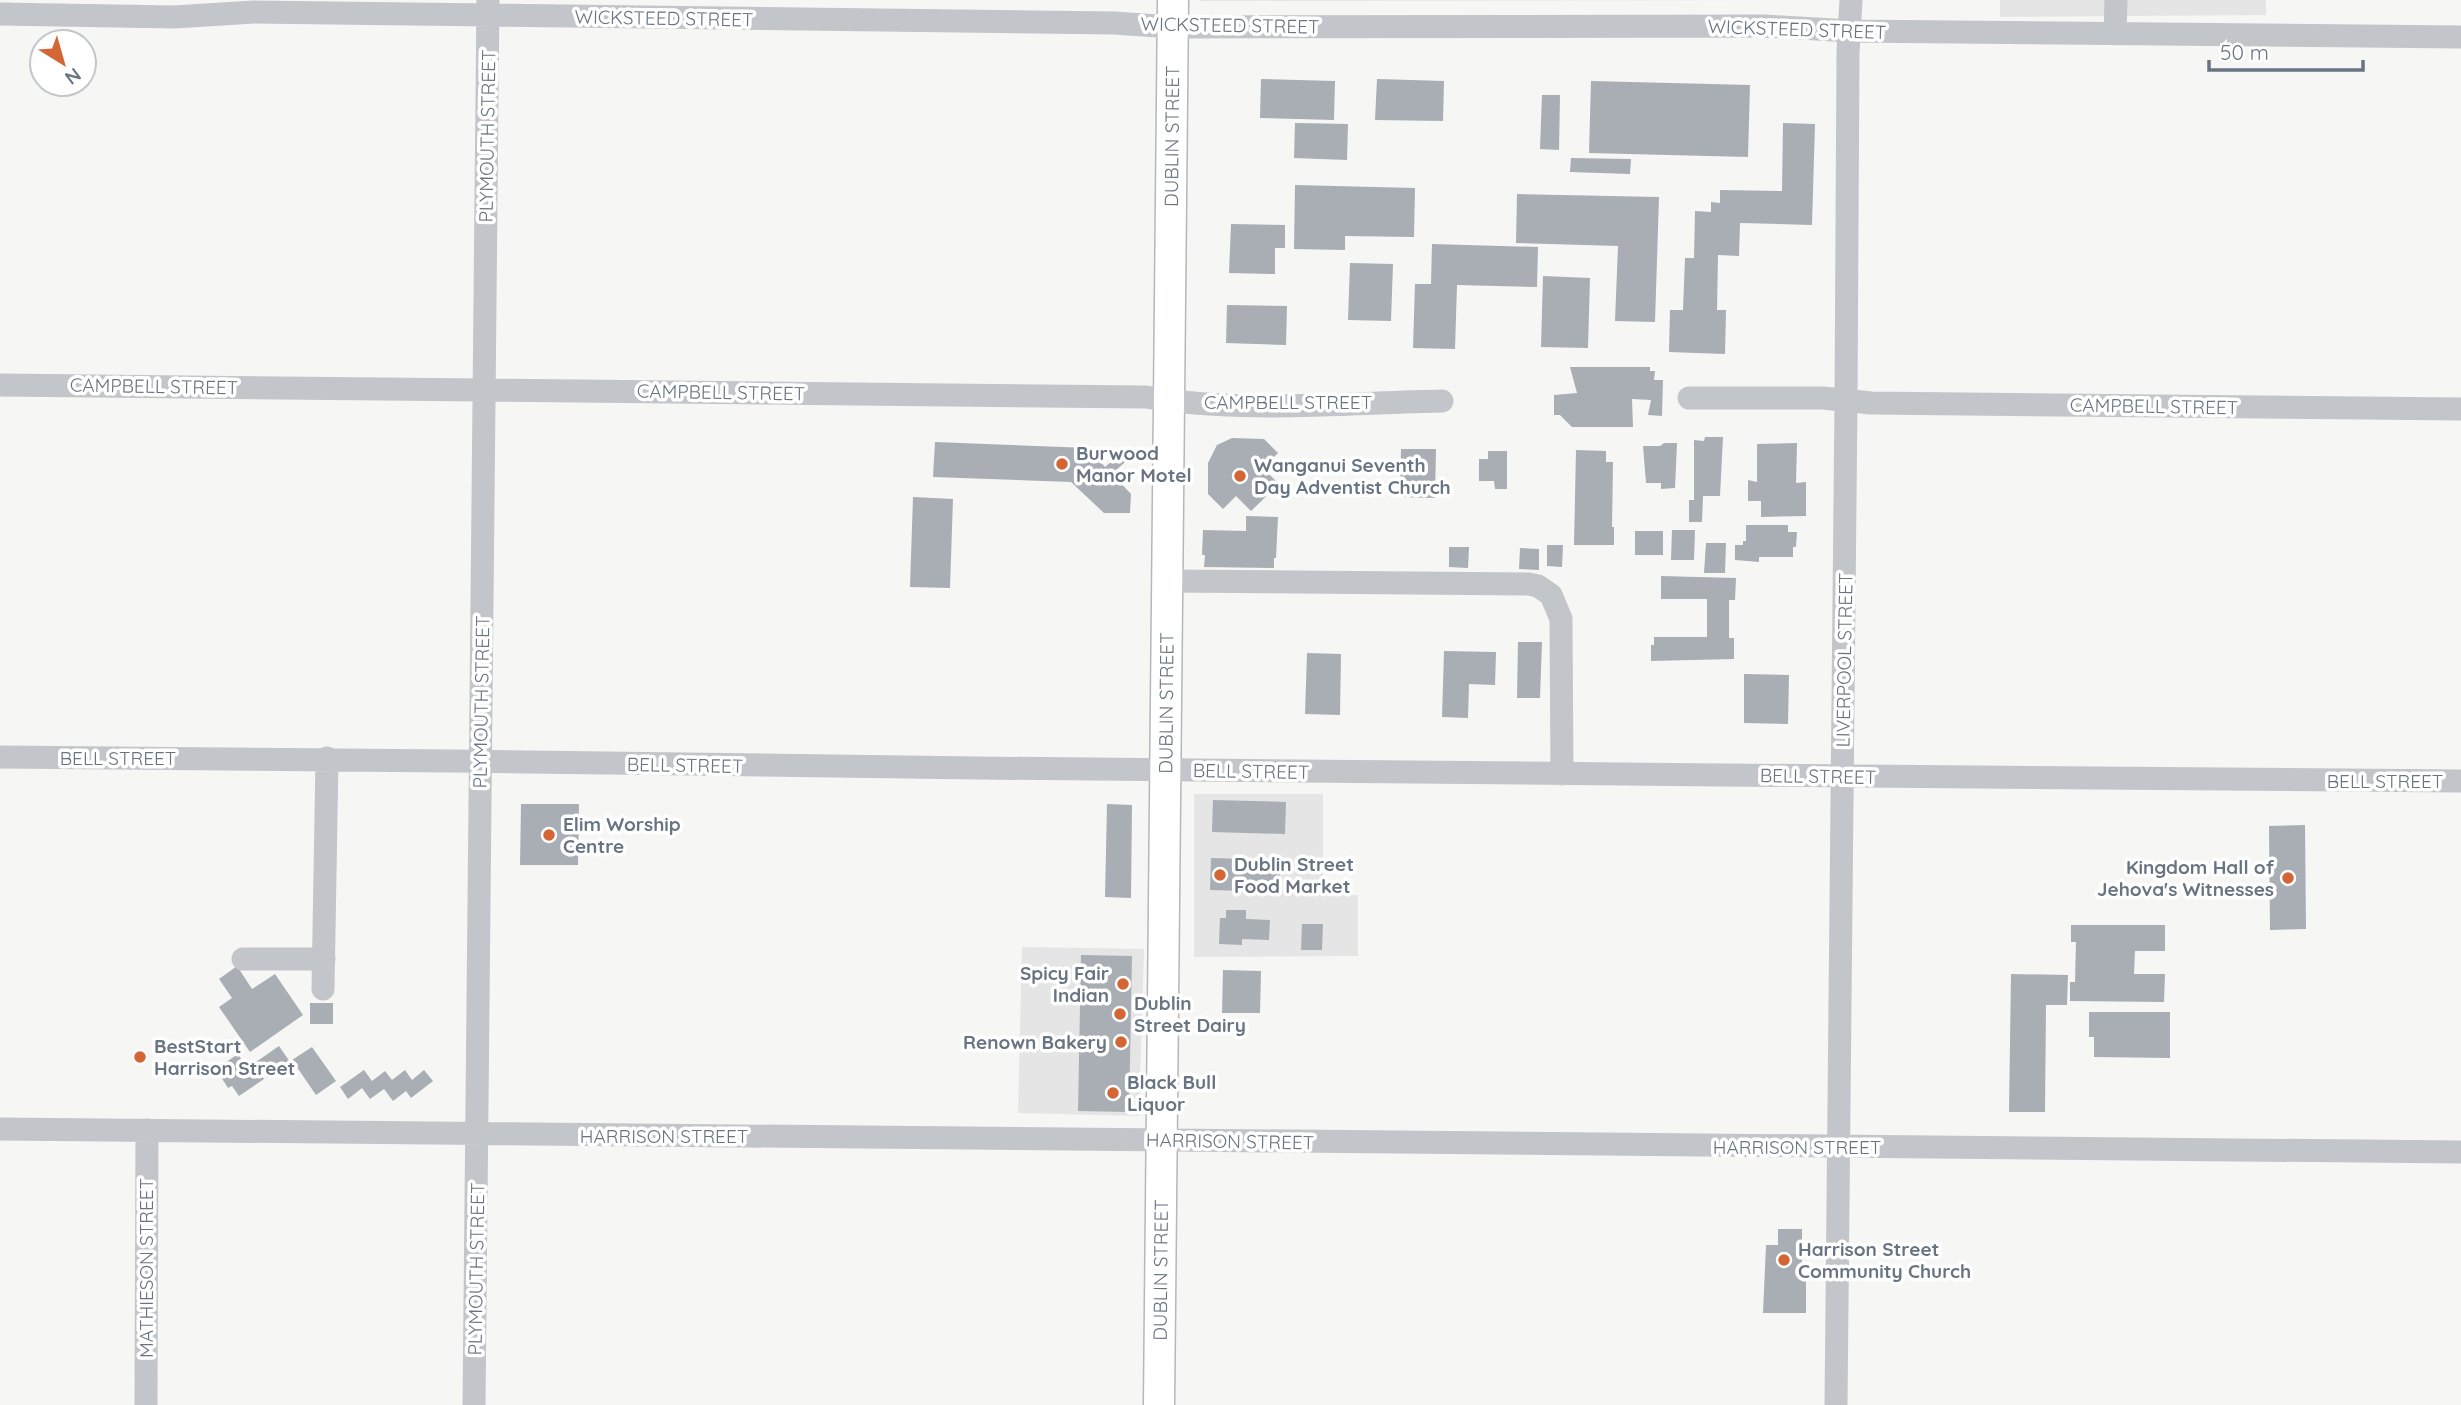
<svg xmlns="http://www.w3.org/2000/svg" width="2461" height="1405" font-family="Quicksand,sans-serif">
	<style>
		.built { fill: #e4e5e4 }
		.building { fill: #a8aeb4 }
		.lines { fill: none; stroke-linecap: round; stroke-linejoin: round }
		.major-casing { stroke: #b4b7bb; stroke-width: 33 }
		.minor { stroke: #c2c5c9; stroke-width: 23 }
		.major { stroke: #fff; stroke-width: 30 }
		.poi-dot { fill: #d46636; stroke: #fff; stroke-width: 2.5 }
		.labels { text-anchor: middle; stroke-width: 7; stroke-linejoin: round; paint-order: stroke }
		.street-label { font-size: 19px; fill: #687482; stroke: #fff }
		.poi-label { font-size: 19px; font-weight: bold; fill: #687482; stroke: #fff; text-anchor: start }
	</style>
	<rect width="100%" height="100%" fill="#f6f6f4"/>
	<path class="built" d="M1200,0H1760L1200,1Z
		M2000,0H2266V15L2000,17Z
		M1194,794H1323V895H1358V956L1194,957Z
		M1022,947L1144,949L1139,1116L1018,1113Z"/>
	<path class="building" d="M1261,79L1335,81L1334,120L1260,118Z
		M1377,79L1444,81L1443,121L1375,120Z
		M1591,81L1750,85L1748,157L1589,153Z
		M1542,95H1560L1559,150L1540,149Z
		M1295,123L1348,124L1347,160L1294,158Z
		M1783,123L1815,124L1812,225L1740,223L1739,256L1718,255L1717,310H1726L1725,354L1669,352L1670,310H1683L1685,258H1694L1695,211L1711,212V202L1720,203V190L1782,191Z
		M1571,158L1631,159L1630,174L1570,172Z
		M1295,185L1415,188L1414,237L1345,236V250L1294,249Z
		M1517,194L1659,197L1655,322L1615,321L1618,246L1516,243Z
		M1231,224L1285,225V248H1275V274L1229,273Z
		M1432,244L1538,247L1537,287L1457,285L1455,349L1413,348L1415,284H1431Z
		M1350,263L1393,264L1391,321L1348,320Z
		M1543,276L1590,278L1588,348L1541,347Z
		M1227,305L1287,306L1286,345L1226,343Z
		M1570,367H1650V371H1655L1654,380H1663L1662,416L1648,415L1651,400L1632,399L1633,427H1572L1560,415H1554V395L1577,393Z
		M1705,437H1723L1720,496H1703L1702,522H1689V500H1694V440L1704,441Z
		M1232,438L1264,439L1278,453L1263,468L1279,484L1251,511L1236,496L1223,509L1208,494V463L1217,445Z
		M935,442L1088,448L1105,467L1119,455L1125,462L1112,474L1131,494L1130,513H1104L1071,482L933,477Z
		M1664,443H1677L1675,488L1661,489V483H1646L1643,446H1660Z
		M1797,443L1796,483L1806,482V516L1761,517V501H1748V480L1757,482V444Z
		M1401,449H1436L1435,498L1400,497Z
		M1576,450L1606,451V462H1613L1612,527H1614V545H1574Z
		M1488,451H1507V489H1495L1494,481H1479V459H1488Z
		M913,497L953,499L950,588L910,587Z
		M1246,516L1278,517L1276,558H1274V568L1204,567L1205,555H1202L1203,530L1246,531Z
		M1746,525H1788V532H1797L1796,547H1793V557H1759V562L1735,560V545H1743V541H1746Z
		M1672,530H1695L1694,560H1671Z
		M1635,531H1663V555H1635Z
		M1706,543H1726L1725,573H1704Z
		M1547,545H1563L1562,567L1547,566Z
		M1449,547H1469L1468,568L1449,567Z
		M1520,548L1539,549V570L1519,569Z
		M1661,576L1736,578L1735,600H1729V638H1734V659L1651,661V645H1654V637H1707V599H1661Z
		M1518,642H1542L1540,698H1517Z
		M1444,651L1496,652L1495,685L1469,684L1468,718L1442,717Z
		M1307,653L1341,654L1340,715L1305,714Z
		M1744,674L1789,675L1788,724L1744,723Z
		M1213,800L1286,802L1285,834L1212,832Z
		M521,804H579L578,865H520Z
		M1107,804L1132,805L1131,898L1105,897Z
		M2305,825L2306,929L2270,930L2269,826Z
		M1211,858L1280,860L1279,892L1210,890Z
		M1226,910H1246V919L1270,920L1269,940L1242,939V945L1219,944L1220,918H1226Z
		M1302,924H1323L1322,950H1301Z
		M2071,925H2165V951H2135L2134,974H2165L2164,1002L2070,1001V982H2075L2076,942H2071Z
		M1081,955L1132,956L1129,1112L1078,1111Z
		M237,966L252,989L275,974L303,1015L250,1052L219,1007L232,998L219,979Z
		M1223,970L1261,971L1260,1013H1222Z
		M2011,974L2068,975L2067,1005H2046L2045,1112H2009Z
		M310,1003H333V1024H310Z
		M2089,1012H2170V1058L2094,1057V1037H2089Z
		M279,1046L290,1062L267,1078L256,1062Z
		M312,1047L336,1081L316,1095L292,1060Z
		M238,1054L250,1073L257,1068L264,1079L239,1096L232,1086L228,1088L216,1069Z
		M364,1070L372,1081L385,1071L392,1080L405,1070L412,1080L424,1070L433,1081L411,1098L406,1091L393,1101L384,1089L370,1099L362,1088L348,1099L340,1087Z
		M1778,1229H1802V1276H1806V1313H1763L1766,1245H1778Z"/>
	<g class="lines">
		<g class="major-casing">
			<g id="major">
				<path id="s1" d="M1159,1405L1173,0"/>
			</g>
		</g>
		<path class="minor" d="M0,14L174,17L254,12L1114,23L1172,27L1764,26L1850,31L2461,37
			M2115,34L2116,0
			M0,385L1146,397C1242,413 1345,403 1442,401
			M1689,398H1823L1871,403L2461,409
			M1167,581L1529,584L1538,586L1551,595L1561,619L1562,774
			M0,757C326,758 651,764 977,768C1472,773 1966,777 2461,781
			M243,959H324
			M323,989L327,758
			M0,1129L2461,1152
			M146,1405L147,1130
			M474,1405L488,0
			M1836,1405L1846,401L1848,53L1851,0"/>
		<use href="#major" class="major"/>
	</g>
	<g class="poi-dot">
		<circle cx="1062" cy="464" r="7"/>
		<circle cx="1240" cy="476" r="7"/>
		<circle cx="549" cy="835" r="7"/>
		<circle cx="1220" cy="875" r="7"/>
		<circle cx="2288" cy="878" r="7"/>
		<circle cx="1123" cy="984" r="7"/>
		<circle cx="1120" cy="1014" r="7"/>
		<circle cx="1121" cy="1042" r="7"/>
		<circle cx="140" cy="1057" r="7"/>
		<circle cx="1113" cy="1093" r="7"/>
		<circle cx="1784" cy="1260" r="7"/>
	</g>
	<g class="labels">
		<g class="street-label">
			<text transform="translate(664 18) rotate(1)" y="7">WICKSTEED STREET</text>
			<text transform="translate(1230 25) rotate(1)" y="7">WICKSTEED STREET</text>
			<text transform="translate(1797 29) rotate(2)" y="7">WICKSTEED STREET</text>
			<text transform="translate(487 136) rotate(-89)" y="7">PLYMOUTH STREET</text>
			<text dy="7" stroke="none"><textPath href="#s1" startOffset="1269">DUBLIN STREET</textPath></text>
			<text transform="translate(154 386) rotate(1)" y="7">CAMPBELL STREET</text>
			<text transform="translate(721 392) rotate(1)" y="7">CAMPBELL STREET</text>
			<text x="1288" y="409">CAMPBELL STREET</text>
			<text transform="translate(2154 406) rotate(1)" y="7">CAMPBELL STREET</text>
			<text transform="translate(1844 660) rotate(-89)" y="7">LIVERPOOL STREET</text>
			<text transform="translate(481 702) rotate(-89)" y="7">PLYMOUTH STREET</text>
			<text dy="7" stroke="none"><textPath href="#s1" startOffset="702">DUBLIN STREET</textPath></text>
			<text x="118" y="765">BELL STREET</text>
			<text transform="translate(685 765) rotate(1)" y="7">BELL STREET</text>
			<text transform="translate(1251 771) rotate(1)" y="7">BELL STREET</text>
			<text transform="translate(1818 776) rotate(1)" y="7">BELL STREET</text>
			<text x="2385" y="788">BELL STREET</text>
			<text x="664" y="1143">HARRISON STREET</text>
			<text transform="translate(1230 1141) rotate(1)" y="7">HARRISON STREET</text>
			<text x="1797" y="1154">HARRISON STREET</text>
			<text transform="translate(146 1268) rotate(-90)" y="7">MATHIESON STREET</text>
			<text transform="translate(476 1269) rotate(-89)" y="7">PLYMOUTH STREET</text>
			<text dy="7" stroke="none"><textPath href="#s1" startOffset="135">DUBLIN STREET</textPath></text>
		</g>
		<g class="poi-label">
			<text x="1076" y="460">Burwood<tspan x="1076" dy="22">Manor Motel</tspan></text>
			<text x="1254" y="472">Wanganui Seventh<tspan x="1254" dy="22">Day Adventist Church</tspan></text>
			<text x="563" y="831">Elim Worship<tspan x="563" dy="22">Centre</tspan></text>
			<text x="1234" y="871">Dublin Street<tspan x="1234" dy="22">Food Market</tspan></text>
			<text x="2274" y="874" text-anchor="end">Kingdom Hall of<tspan x="2274" dy="22">Jehova's Witnesses</tspan></text>
			<text x="1109" y="980" text-anchor="end">Spicy Fair<tspan x="1109" dy="22">Indian</tspan></text>
			<text x="1134" y="1010">Dublin<tspan x="1134" dy="22">Street Dairy</tspan></text>
			<text x="1107" y="1049" text-anchor="end">Renown Bakery</text>
			<text x="154" y="1053">BestStart<tspan x="154" dy="22">Harrison Street</tspan></text>
			<text x="1127" y="1089">Black Bull<tspan x="1127" dy="22">Liquor</tspan></text>
			<text x="1798" y="1256">Harrison Street<tspan x="1798" dy="22">Community Church</tspan></text>
		</g>
	</g>
	<g transform="translate(63 63) rotate(143)"><circle r="33" fill="#ffffff" stroke="#c3c7cd" stroke-width="2"/>
	<path d="M0-5L12 26L0 18L-12 26Z" fill="#d46636"/>
	<text y="-10" font-size="19" font-weight="bold" text-anchor="middle" fill="#687482">N</text>
	</g>
	<path d="M2209 60v10h154v-10" fill="none" stroke="#687482" stroke-width="3.5"/>
	<text x="2220" y="60" font-size="21" fill="#687482" stroke="#ffffff" stroke-width="5" paint-order="stroke">50 m</text>
</svg>
